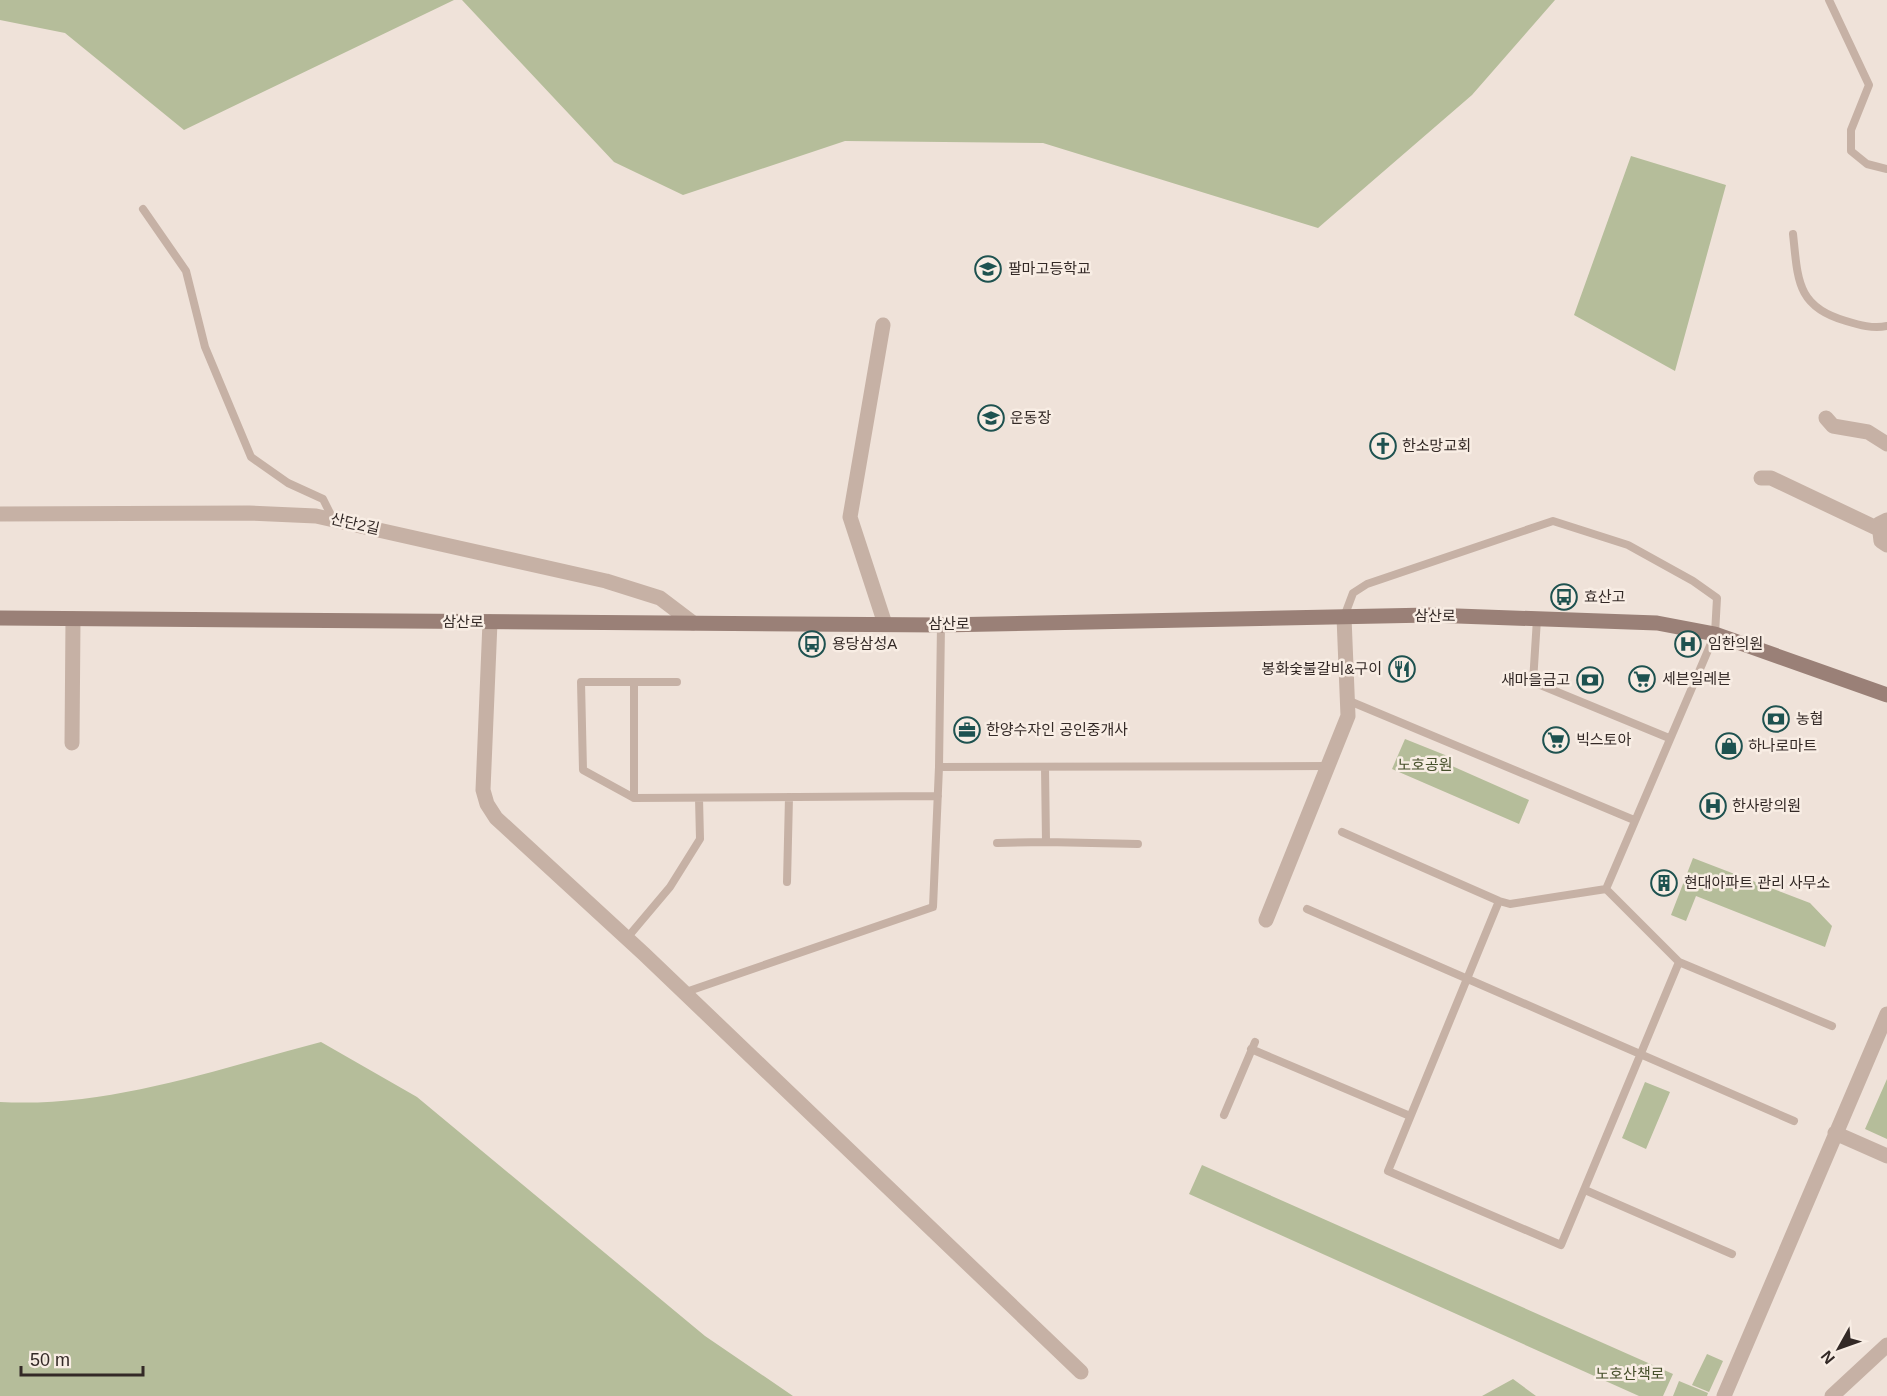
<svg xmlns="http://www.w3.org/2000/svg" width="1887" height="1396" font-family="Helvetica,'Noto Sans KR',sans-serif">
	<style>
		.green { fill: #b5bd9a }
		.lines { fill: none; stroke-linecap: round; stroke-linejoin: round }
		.service { stroke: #c6b1a5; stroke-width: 8 }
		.minor { stroke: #c6b1a5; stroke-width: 15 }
		.secondary { stroke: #9a8077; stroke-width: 15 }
		.labels { text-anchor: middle; stroke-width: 5; stroke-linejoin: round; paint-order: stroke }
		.poi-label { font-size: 15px; fill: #332926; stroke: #f8ede4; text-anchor: start }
		.street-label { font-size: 15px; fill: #332926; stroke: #f8ede4 }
		.park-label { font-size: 15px; fill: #46502b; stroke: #f8ede4 }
	</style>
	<rect width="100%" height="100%" fill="#efe2d9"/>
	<path class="green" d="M0,0H454L184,130L65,33L0,20Z
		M462,0H1555L1472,95L1318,228L1043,143L845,141L683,195L614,162Z
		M1631,156L1726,185L1675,371L1574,315Z
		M1405,739L1445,755L1452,766L1529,800L1519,824L1392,769Z
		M1693,858L1810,903L1832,926L1825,947L1696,896L1686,921L1671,915Z
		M321,1042L417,1097L705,1336L793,1396H0V1102C110,1108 216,1069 321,1042Z
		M1887,1079V1139L1865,1129Z
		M1645,1082L1670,1092L1646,1149L1622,1138Z
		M1202,1165L1673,1374L1663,1396H1639L1189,1194Z
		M1707,1354L1723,1361L1709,1392L1692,1385Z
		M1513,1379L1536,1396H1482Z
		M1679,1381L1708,1393L1707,1396H1673Z"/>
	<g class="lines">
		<path class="service" d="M1829,0L1869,85L1851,130V151L1867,164L1887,169
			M143,209L186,271L205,347L251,457L288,483L323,499L333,519
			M1793,234C1798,279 1796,307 1846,321C1859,325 1873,329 1887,326
			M1537,619L1533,682L1669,738
			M941,625L939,767L1328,766
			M634,682V798
			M677,682H581L583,770L634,798L938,796
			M1347,700L1634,820
			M1045,767L1046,842L1138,844
			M1342,832L1499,901L1510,904L1606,889L1715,634L1717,598L1693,581L1628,545L1553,521L1367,584L1353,593L1344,617
			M997,843L1046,842
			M787,882L789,797
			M1606,889L1679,962L1832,1026
			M1499,901L1388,1171L1561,1245L1679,962
			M1307,909L1794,1121
			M627,938L670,887L700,839L699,798
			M683,993L933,907L939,767
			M1251,1049L1410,1116
			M1224,1115L1255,1042
			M1585,1190L1732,1254"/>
		<path class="minor" d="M883,325L850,517L885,624
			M1826,418L1833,426L1868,432L1887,444
			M1761,478H1771L1887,533
			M0,514L249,513L316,516L606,581L660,598L693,623
			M1887,520L1879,524L1881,541L1887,545
			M490,622L483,790L487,804L496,818L644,954L1081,1372
			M72,743L73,619
			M1266,920L1348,716L1344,617
			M1835,1133L1887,1156
			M1724,1396L1887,1014
			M1832,1396L1887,1345"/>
		<path class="secondary" d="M0,618L941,625L1430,615L1657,623L1715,634L1887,695"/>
	</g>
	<defs>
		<g id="school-ring" transform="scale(1.35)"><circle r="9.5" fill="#f8ede4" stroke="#1e5250" stroke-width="1.5"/><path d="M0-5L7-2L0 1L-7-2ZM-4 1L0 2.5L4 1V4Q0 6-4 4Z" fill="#1e5250"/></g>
		<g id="church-ring" transform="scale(1.35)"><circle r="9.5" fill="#f8ede4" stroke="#1e5250" stroke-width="1.5"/><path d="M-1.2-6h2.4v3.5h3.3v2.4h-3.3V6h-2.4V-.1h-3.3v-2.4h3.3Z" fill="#1e5250"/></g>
		<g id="bus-ring" transform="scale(1.35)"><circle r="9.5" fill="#f8ede4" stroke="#1e5250" stroke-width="1.5"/><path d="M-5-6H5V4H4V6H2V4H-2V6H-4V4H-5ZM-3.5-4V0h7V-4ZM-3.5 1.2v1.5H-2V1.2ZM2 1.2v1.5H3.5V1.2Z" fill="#1e5250"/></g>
		<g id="hospital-ring" transform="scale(1.35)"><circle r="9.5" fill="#f8ede4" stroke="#1e5250" stroke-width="1.5"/><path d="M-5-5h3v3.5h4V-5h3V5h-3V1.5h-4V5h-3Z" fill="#1e5250"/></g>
		<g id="restaurant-ring" transform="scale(1.35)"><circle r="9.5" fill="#f8ede4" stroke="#1e5250" stroke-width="1.5"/><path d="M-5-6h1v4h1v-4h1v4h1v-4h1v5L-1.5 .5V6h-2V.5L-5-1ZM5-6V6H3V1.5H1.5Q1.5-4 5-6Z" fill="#1e5250"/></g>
		<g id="supermarket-ring" transform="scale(1.35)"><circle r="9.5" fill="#f8ede4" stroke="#1e5250" stroke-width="1.5"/><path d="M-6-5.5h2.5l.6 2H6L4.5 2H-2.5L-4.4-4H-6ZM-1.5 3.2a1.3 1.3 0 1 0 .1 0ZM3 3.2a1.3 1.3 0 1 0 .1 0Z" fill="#1e5250"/></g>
		<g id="bank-ring" transform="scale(1.35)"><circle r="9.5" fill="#f8ede4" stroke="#1e5250" stroke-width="1.5"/><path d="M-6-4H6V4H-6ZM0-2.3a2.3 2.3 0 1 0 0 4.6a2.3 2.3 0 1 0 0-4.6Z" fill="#1e5250"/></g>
		<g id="office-ring" transform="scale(1.35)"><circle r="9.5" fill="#f8ede4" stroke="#1e5250" stroke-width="1.5"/><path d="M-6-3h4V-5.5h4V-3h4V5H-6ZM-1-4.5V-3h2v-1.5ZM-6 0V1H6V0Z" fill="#1e5250"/></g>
		<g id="shop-ring" transform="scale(1.35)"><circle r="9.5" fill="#f8ede4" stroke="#1e5250" stroke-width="1.5"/><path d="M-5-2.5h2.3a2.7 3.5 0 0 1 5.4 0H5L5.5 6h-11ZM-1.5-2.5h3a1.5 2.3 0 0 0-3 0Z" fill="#1e5250"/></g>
		<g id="building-ring" transform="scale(1.35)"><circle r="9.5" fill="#f8ede4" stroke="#1e5250" stroke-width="1.5"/><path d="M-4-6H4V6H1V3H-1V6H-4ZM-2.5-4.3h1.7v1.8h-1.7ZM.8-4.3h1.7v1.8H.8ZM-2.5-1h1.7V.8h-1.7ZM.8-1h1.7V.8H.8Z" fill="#1e5250"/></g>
	</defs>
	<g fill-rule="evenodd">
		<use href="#school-ring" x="988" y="269"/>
		<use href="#school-ring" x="991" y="418"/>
		<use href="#church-ring" x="1383" y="446"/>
		<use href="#bus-ring" x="1564" y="597"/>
		<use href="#bus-ring" x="812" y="644"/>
		<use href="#hospital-ring" x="1688" y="644"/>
		<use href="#restaurant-ring" x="1402" y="669"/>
		<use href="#supermarket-ring" x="1642" y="679"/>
		<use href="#bank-ring" x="1590" y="680"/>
		<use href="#bank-ring" x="1776" y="719"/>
		<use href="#office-ring" x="967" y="730"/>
		<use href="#supermarket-ring" x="1556" y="740"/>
		<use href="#shop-ring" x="1729" y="746"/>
		<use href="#hospital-ring" x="1713" y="806"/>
		<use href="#building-ring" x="1664" y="883"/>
	</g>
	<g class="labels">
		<g class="poi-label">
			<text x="1008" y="274">팔마고등학교</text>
			<text x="1010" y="423">운동장</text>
			<text x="1402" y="451">한소망교회</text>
			<text x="1584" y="602">효산고</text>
			<text x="832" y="649">용당삼성A</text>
			<text x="1708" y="649">임한의원</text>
			<text x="1382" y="674" text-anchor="end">봉화숯불갈비&amp;구이</text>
			<text x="1662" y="684">세븐일레븐</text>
			<text x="1570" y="685" text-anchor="end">새마을금고</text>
			<text x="1796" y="724">농협</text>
			<text x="986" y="735">한양수자인 공인중개사</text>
			<text x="1576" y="745">빅스토아</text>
			<text x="1748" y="751">하나로마트</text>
			<text x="1732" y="811">한사랑의원</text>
			<text x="1684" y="888">현대아파트 관리 사무소</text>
		</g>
		<g class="street-label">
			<text transform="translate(355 524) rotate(13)" y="5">산단2길</text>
			<text transform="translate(1435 616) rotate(1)" y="5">삼산로</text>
			<text transform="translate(463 622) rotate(1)" y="5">삼산로</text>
			<text x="949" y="629">삼산로</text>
		</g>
		<g class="park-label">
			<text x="1425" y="770">노호공원</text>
			<text x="1630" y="1379">노호산책로</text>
		</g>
	</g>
	<g transform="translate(1839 1348) rotate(230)" stroke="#f8ede4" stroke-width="4.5" paint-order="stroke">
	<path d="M0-4.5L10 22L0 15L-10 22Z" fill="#332926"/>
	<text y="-9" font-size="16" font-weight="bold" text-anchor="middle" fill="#332926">N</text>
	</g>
	<path d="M21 1366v9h122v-9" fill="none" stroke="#332926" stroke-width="3"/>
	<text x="30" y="1366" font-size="18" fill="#332926" stroke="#f8ede4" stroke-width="4.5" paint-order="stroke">50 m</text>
</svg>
